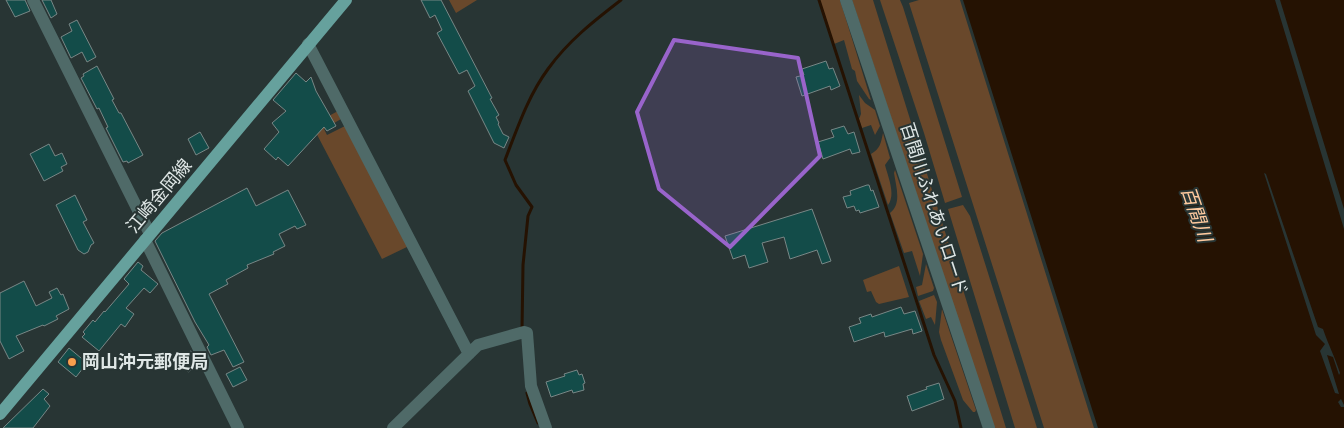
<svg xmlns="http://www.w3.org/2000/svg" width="1344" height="428" font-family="'PT Sans','Noto Sans JP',sans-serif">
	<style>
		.green { fill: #69482b }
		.water { fill: #251202; fill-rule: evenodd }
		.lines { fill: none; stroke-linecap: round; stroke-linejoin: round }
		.stream { stroke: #251202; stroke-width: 3 }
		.building { fill: #134c49; stroke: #788786 }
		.minor { stroke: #4f6a68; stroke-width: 12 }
		.major { stroke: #66a19d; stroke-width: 12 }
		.marked { fill: #9964cb; fill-opacity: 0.2; stroke: #9964cb; stroke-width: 4; stroke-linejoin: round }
		.poi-dot { fill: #f99f4d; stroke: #283534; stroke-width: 2 }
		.labels { text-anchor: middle; stroke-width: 4; stroke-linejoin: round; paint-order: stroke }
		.street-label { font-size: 18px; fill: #dfe7e6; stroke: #283534 }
		.poi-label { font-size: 18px; font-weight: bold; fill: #dfe7e6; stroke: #283534; text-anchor: start }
		.water-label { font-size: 19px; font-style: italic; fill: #fdc99e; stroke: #283534 }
	</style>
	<rect width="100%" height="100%" fill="#283534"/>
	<path class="green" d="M449,0H477L456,13Z
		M820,0H840L871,100L869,99L857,81L855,71L852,69L844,40L834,44Z
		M852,0H873L1006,428H994Z
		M880,0H900L903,7L962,197L945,203L924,133Z
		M919,0H960L1094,428H1044L909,3Z
		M859,95L865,103L875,110L880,126L875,135L871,125L862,128L859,119L861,114Z
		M338,111L341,119L324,129L327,135L345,126L409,246L382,259L312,125Z
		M883,133L890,158L885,165C888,177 896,194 888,205L871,154C880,149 881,143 883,133Z
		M895,170L923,254L920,276L912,251L904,253L890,213C902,204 896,186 894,173Z
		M963,205L970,216L1037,428H1015L948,209Z
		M926,264L934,288L933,291L918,296L916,287L922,285Z
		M899,266L909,297L879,304L876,302L871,291L867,292L863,280Z
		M934,295L937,302L935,325L931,317L926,319L919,301Z
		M942,309L976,410L975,412H973L963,400L941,340L939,332Z"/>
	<path class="water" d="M963,0H1275L1344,229V405L1341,399L1338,402L1341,407H1344V428H1098ZM1264,173L1266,174L1318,327L1323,329C1328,344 1335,357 1340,373L1339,375L1333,357L1327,355L1339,394L1335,393L1320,351L1325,344L1316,335Z
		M1280,0H1344V209Z"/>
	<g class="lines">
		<path class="stream" d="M819,0L934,355L955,401L961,428
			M522,330L523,265L528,216L532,207L516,185L505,160C517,129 528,96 548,69C568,41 595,20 621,0
			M527,393L530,404L538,423"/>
	</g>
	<path class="building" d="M6,0H25L30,11L15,17Z
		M42,0H51L57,14L51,18Z
		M421,0H441L492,98L490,99L499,115L496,117L499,123L498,124L503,134L509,137L504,148L494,143L468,91L475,86L467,70L459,74L437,33L442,30L435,15L430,18Z
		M77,20L96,57L87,62L82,52L71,58L61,37L72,31L69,24Z
		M826,61L829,69L833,68L840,86L831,90L830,86L802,96L796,77L804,75L802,69Z
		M97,66L114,99L112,100L119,113H121L143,155L128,163L127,161L123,162L106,128L108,127L99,108L97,109L81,78L84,76L83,74Z
		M296,73L306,82L311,77L316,91L336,126L327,131L324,127L288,166L278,157L276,160L264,149L279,132L272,123L286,111L273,100Z
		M844,126L848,134L854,132L860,152L852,154L850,149L823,159L818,142L834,137L831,130Z
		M200,132L209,148L196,155L188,139Z
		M49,144L55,156L62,153L67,164L61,167L63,171L44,181L30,154Z
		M867,185H869L871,191L873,190L879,207L860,213L859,210L856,211L854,206L847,208L843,197L851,195L850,191Z
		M247,188L256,206L288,190L306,225L297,229L295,226L279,234L285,246L273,252L274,254L247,265L248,268L226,280L228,284L209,294L244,362L233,367L224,350L211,355L207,347L209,345L195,322L155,241L162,233Z
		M75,195L87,220L83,222L94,243L91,245L88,252L84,254L78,250L56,205Z
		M812,209L831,261L822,264L817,250L790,259L784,237L762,243L768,262L749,268L745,255L733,259L725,236Z
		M138,262L143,266L141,270L158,284L150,293L144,288L126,308L134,314L125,327L121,324L99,351L82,337L85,334L83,332L93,320L95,322L104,311L105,312L129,284L124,279Z
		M24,281L36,306L52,298L49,292L57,288L61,295L63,294L69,309L56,316L58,319L44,326L43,325L16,336L24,351L9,359L0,341V293Z
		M901,307L904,314L915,311L922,331L913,334L912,329L885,337L884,332L854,342L849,327L861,323L859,318L871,314L872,317Z
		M69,348L87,363L76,377L58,362Z
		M191,351L198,366L188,372L180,356Z
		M240,367L247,380L233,387L226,374Z
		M577,370L579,375L582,374L585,383L583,384L584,390L573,393L572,390L551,397L546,382L565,376L564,374Z
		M939,383L944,399L912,411L907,396L927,389L926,387Z
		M43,389L49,394L44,399L50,406L33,428H3Z"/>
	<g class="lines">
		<path class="minor" d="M33,0L150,234
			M846,0L989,428
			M308,44L469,354
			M145,240L238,428
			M393,428L478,345L524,332L527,333L531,386L546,428"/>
		<path class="major" d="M0,414L346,0"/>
	</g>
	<path class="marked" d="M674,40L798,58L820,156L730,247L659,189L637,112Z"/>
	<circle class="poi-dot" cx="72" cy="362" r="5"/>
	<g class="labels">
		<g class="street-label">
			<text transform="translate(159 196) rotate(-50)" y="6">江崎金岡線</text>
			<text transform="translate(934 209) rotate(72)" y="6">百間川ふれあいロード</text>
		</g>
		<g class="poi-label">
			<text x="82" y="368">岡山沖元郵便局</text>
		</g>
		<g class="water-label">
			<text transform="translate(1197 214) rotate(71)" y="7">百間川</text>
		</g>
	</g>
</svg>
